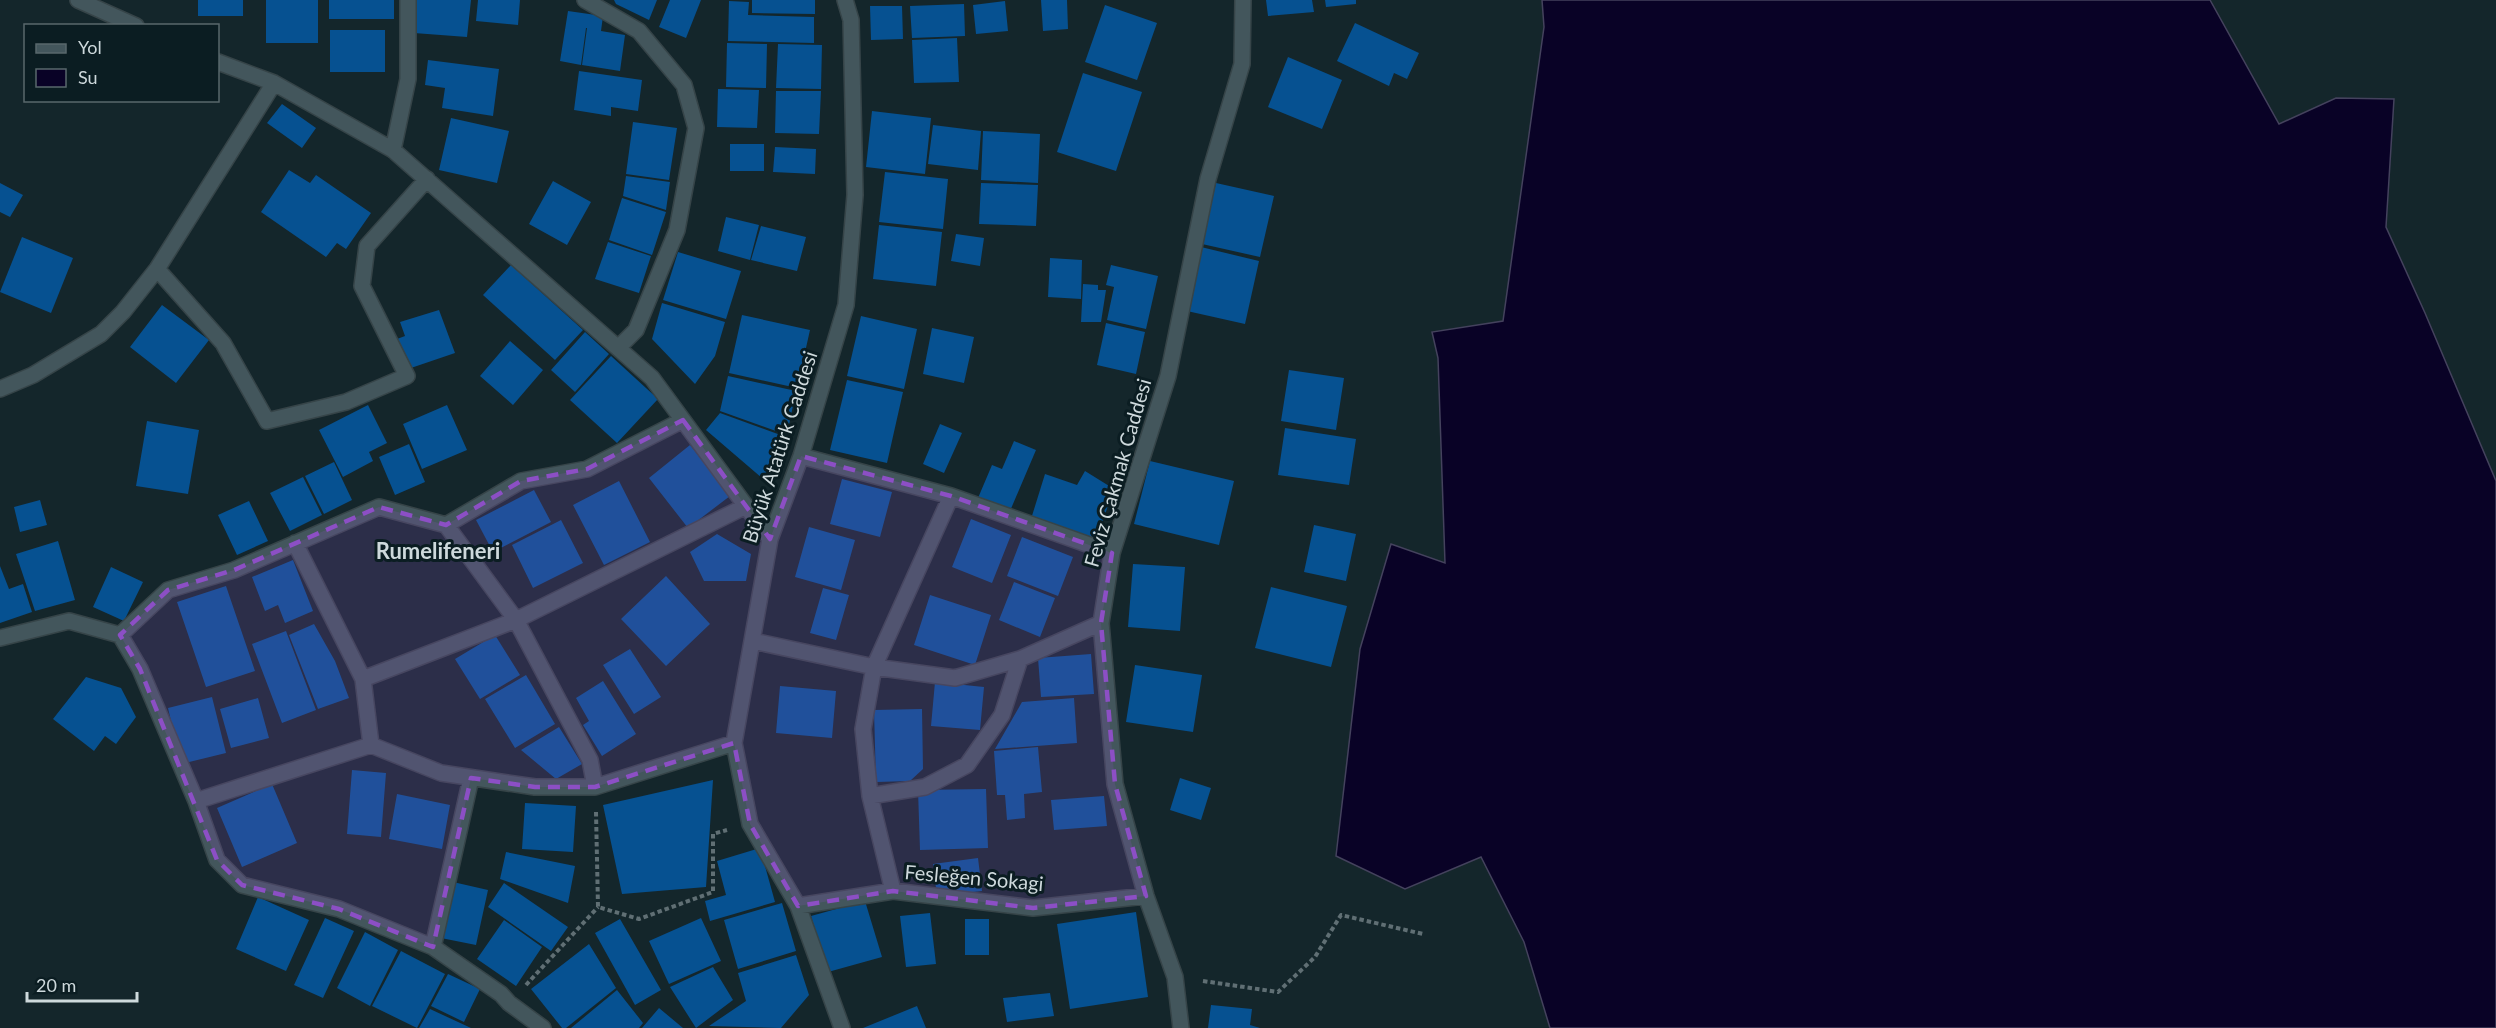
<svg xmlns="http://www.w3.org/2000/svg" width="2496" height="1028" font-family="Lato,sans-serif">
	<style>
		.water { fill: #090226; stroke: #44425d; stroke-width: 1.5 }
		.building { fill: #065191 }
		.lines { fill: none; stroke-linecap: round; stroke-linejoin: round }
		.minor-casing { stroke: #364448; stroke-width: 18 }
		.path { stroke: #606f74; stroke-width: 4; stroke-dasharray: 4.5 3; stroke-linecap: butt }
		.minor { stroke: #43565c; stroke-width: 15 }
		.marked { fill: #8c4fc5; fill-opacity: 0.2; stroke: #8c4fc5; stroke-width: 4.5; stroke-dasharray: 12 8; stroke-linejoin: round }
		.labels { text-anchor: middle; stroke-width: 6; stroke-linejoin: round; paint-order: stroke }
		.street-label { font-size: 20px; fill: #ced9dc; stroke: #0b1d22 }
		.quarter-label { font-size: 22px; font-weight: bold; fill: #ced9dc; stroke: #0b1d22 }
	</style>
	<rect width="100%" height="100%" fill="#14262b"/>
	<path class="water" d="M1542,0H2210L2279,124L2336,98L2394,99L2386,227L2425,313L2496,481V1028H1550L1524,942L1481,857L1405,889L1336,856L1360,649L1391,544L1445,563L1438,358L1432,332L1503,321L1544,27Z"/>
	<path class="building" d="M198,0H243V16H198Z
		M266,0H318V43H266Z
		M329,0H394V19H329Z
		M417,0H471L467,37L414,33Z
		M478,0H520L518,25L476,21Z
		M614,0H657L649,20L616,4Z
		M670,0H701L686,38L659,27Z
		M752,0H815V14L752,13Z
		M1041,0H1067L1068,29L1043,31Z
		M1266,0H1312L1314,12L1268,16Z
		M1325,0H1356V4L1326,7Z
		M729,1L749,2L748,15L814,17V43L728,41Z
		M1005,1L1008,31L976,34L973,5Z
		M964,4L965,36L912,38L910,6Z
		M1105,5L1157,23L1137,80L1085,62Z
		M870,6H902L903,39L871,40Z
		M568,11L603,16L601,31L625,35L620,71L582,65L587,28H586L581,65L560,61Z
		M1355,23L1419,53L1407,79L1394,73L1389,86L1337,61Z
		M330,30H385V72H330Z
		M957,38L959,82L914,83L912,40Z
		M727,43L767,44L766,88L726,87Z
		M778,44L822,45L821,89L776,88Z
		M1288,57L1342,80L1322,129L1268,107Z
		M428,60L499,69L493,116L442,108L445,88L425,85Z
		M579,71L642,80L638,111L611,107V116L574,110Z
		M1083,73L1142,92L1116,171L1057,152Z
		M718,89L759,90L757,128L717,127Z
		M776,91H821L819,134L775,133Z
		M282,104L316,128L302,148L267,123Z
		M872,111L931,118L925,174L866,167Z
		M451,118L509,131L497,183L439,170Z
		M633,122L677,128L669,180L626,174Z
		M933,125L981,131L978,170L928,164Z
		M983,131L1040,134L1038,183L981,180Z
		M730,144H764V171H730Z
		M775,147L816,149L815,174L773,172Z
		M289,170L310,183L316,175L371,213L346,249L337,243L326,257L261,212Z
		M885,172L948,179L943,229L879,222Z
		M626,176L670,182L666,210L623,196Z
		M553,181L591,202L567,245L529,224Z
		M0,183L23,195L10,217L0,212Z
		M981,183L1038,185L1036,226L979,224Z
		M1216,183L1274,196L1260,257L1202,244Z
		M622,198L666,212L652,255L609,240Z
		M726,217L759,225L750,260L718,251Z
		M879,225L942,232L936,286L873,279Z
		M761,226L806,237L797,271L751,260Z
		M956,234L984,238L980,266L951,261Z
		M22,237L73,258L51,313L0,292Z
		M608,242L651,256L639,293L595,279Z
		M1201,247L1259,261L1245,324L1187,311Z
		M678,252L741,271L726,319L663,300Z
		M1050,258L1082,260L1081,299L1048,297Z
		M511,265L583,330L555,360L483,295Z
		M1111,265L1158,276L1146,329L1107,320L1114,287L1106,285Z
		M1083,284L1098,285V290H1106L1101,322H1081Z
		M662,303L725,322L715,356L695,384L652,339Z
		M162,305L209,340L176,383L130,347Z
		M439,310L455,353L408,369L397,339L405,336L400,322Z
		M742,315L810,330L797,388L729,373Z
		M861,316L917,329L904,389L847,376Z
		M1106,323L1145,332L1136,374L1097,365Z
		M932,328L974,337L964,383L923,374Z
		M585,332L609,354L575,392L551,370Z
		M510,341L543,370L513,405L480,376Z
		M611,356L658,399L617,443L570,400Z
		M1289,370L1344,378L1336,430L1281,421Z
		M728,376L796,391L787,435L720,411Z
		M847,380L903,392L887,463L830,450Z
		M368,405L387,443L369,452L373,461L343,477L319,430Z
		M447,405L467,450L422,469L403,424Z
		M720,413L786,437L769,484L706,430Z
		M147,421L199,430L188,494L136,486Z
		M940,424L962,433L944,473L923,464Z
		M1285,428L1356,439L1349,485L1278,475Z
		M1014,441L1036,450L1010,511L978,498L992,465L1002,469Z
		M409,444L425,482L395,495L379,457Z
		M690,445L730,496L688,528L649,478Z
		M1150,461L1234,481L1219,545L1134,524Z
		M334,462L352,500L324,514L305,476Z
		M1085,471L1114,489L1096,540L1031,519L1045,474L1077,485Z
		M303,477L322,515L290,531L270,493Z
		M842,479L892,492L880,537L830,524Z
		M619,481L650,542L604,565L573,505Z
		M534,490L551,522L493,552L476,520Z
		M40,500L47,525L20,532L14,507Z
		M249,501L268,541L237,555L218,515Z
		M971,519L1011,535L992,583L952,567Z
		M561,520L583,563L533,588L512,545Z
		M1314,525L1356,534L1346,581L1304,572Z
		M809,527L855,540L841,590L795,577Z
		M717,534L751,554L746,581H704L690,552Z
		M1022,537L1073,557L1058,596L1007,576Z
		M58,541L75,600L35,611L16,554Z
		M293,560L313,611L285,623L278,605L265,611L252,577Z
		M1133,564L1185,567L1180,631L1128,627Z
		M0,566L9,589L23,584L32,612L0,623Z
		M111,567L143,582L124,621L93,607Z
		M666,576L710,624L666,666L621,619Z
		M1014,582L1055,598L1040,637L999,620Z
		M226,586L255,671L206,687L177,602Z
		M1271,587L1347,606L1331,667L1255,648Z
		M823,588L849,595L836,640L810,633Z
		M930,595L991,615L975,665L914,645Z
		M314,624L335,661L349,698L318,709L289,635Z
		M286,631L316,710L282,723L252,644Z
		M495,635L520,675L480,699L455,659Z
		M630,649L661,697L634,714L603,665Z
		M1091,654L1094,694L1041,697L1038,658Z
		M1135,665L1202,675L1193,732L1126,722Z
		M526,675L555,724L515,748L485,699Z
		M86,677L121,688L136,717L116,744L105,736L94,751L53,719Z
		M603,681L636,734L602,756L583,725L589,721L576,698Z
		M935,682L984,687L980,730L931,726Z
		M780,686L836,691L832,738L776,733Z
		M212,697L226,753L181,764L168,708Z
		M258,698L269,738L231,748L220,709Z
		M1074,698L1077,743L995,749L1022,702Z
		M922,709L923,769L910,781L876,782L874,710Z
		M559,727L582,764L556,779L521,750Z
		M1038,747L1042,792L1024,794L1025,818L1007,820L1005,795H997L994,751Z
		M352,770L386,773L381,837L347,834Z
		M1180,778L1211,788L1201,820L1170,810Z
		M713,780L706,887L622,894L603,805Z
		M272,784L297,843L242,867L217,808Z
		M986,789L988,848L920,850L918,790Z
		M397,794L450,805L442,849L389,839Z
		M1104,796L1107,826L1054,830L1051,800Z
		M525,803L576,806L573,852L522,849Z
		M760,848L775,902L710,921L705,901L726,895L717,861Z
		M506,852L575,866L568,903L500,879Z
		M978,858L982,891L937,896L933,864Z
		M453,882L488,890L476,945L441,938Z
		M504,883L568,927L551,951L488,907Z
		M258,897L309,920L286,971L236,949Z
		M865,901L882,957L828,972L811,916Z
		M782,903L796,951L738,969L724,920Z
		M1136,912L1148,997L1070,1009L1057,924Z
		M930,913L936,964L906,967L900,916Z
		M325,918L354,931L323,998L294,985Z
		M701,918L721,961L669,984L649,941Z
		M620,919L661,990L635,1005L595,933Z
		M965,919H989V955H965Z
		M504,920L542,947L516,986L477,959Z
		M365,932L398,950L370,1006L337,988Z
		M589,944L616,988L566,1028H562L531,989Z
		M401,951L445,974L417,1028L372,1006Z
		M796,955L809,995L781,1028L709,1026L746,1001L738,973Z
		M713,967L733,1000L696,1028L670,987Z
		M448,974L480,989L464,1022L431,1006Z
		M617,990L643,1023L639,1028H571Z
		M1050,993L1054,1016L1007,1022L1003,998Z
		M1211,1005L1252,1009L1250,1025L1260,1028H1208Z
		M917,1006L926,1028H863Z
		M659,1008L683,1028H642Z
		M430,1009L471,1028H419Z"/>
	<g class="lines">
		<g class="minor-casing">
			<path id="minor" d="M78,0L136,26
				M585,0L639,31L684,85L696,128L677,230L636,330L618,348
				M218,62L274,83L393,150L652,378L770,539
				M393,150L408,79V0
				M157,269L223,343L267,421L346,402L407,376L362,286L367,246L427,179
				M0,389L33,375L101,334L123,312L157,269L274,83
				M801,456L951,496L1112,553
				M446,525L516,620L590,760L595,787
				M295,543L363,679L371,745
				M120,635L168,590L234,570L379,507L446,525L521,481L587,469L683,420
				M0,638L69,621L120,635L140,669L196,801L217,860L242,885L339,909L433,947L501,994L509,1003L543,1028
				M753,641L874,667L955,678L1020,659L1101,623
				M363,679L516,620L746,506
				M870,796L925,787L967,765L1002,715L1020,659
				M196,801L371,745L441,773L535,787H595L734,743
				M893,891L870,796L863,729L874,667L951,496
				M798,906L893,891L1033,908L1146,896
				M433,947L471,778
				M842,1028L798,906L750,824L734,743L770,539L801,456L846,305L855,195L851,20L845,0
				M1181,1028L1175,977L1146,896L1115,784L1101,623L1112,553L1168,376L1208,179L1242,64L1243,0"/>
		</g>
		<path class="path" d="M596,812L598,907L639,919L713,892V834L727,830
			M1203,981L1278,992L1315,957L1341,915L1423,934
			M526,985L598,907"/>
		<use href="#minor" class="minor"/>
	</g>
	<path class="marked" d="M683,420L770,539L801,456L951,496L1112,553L1101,623L1115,784L1146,896L1033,908L893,891L798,906L750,824L734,743L595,787H535L471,778L433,947L339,909L242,885L217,860L140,669L120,635L168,590L234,570L379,507L446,525L521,481L587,469Z"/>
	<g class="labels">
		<g class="street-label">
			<text transform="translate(780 447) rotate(-72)" y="7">Büyük Atatürk Caddesi</text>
			<text transform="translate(1118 473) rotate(-74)" y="7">Feviz Çakmak Caddesi</text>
			<text transform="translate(974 878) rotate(5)" y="7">Fesleğen Sokagi</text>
		</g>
		<g class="quarter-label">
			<text x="438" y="559">Rumelifeneri</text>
		</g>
	</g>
	<rect x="24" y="24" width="195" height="78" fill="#0b1d22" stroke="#59686c" stroke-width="1.5"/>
	<rect x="36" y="44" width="30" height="9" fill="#43565c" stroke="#59686c" stroke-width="1.5"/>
	<text x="78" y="54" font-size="18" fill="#ced9dc">Yol</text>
	<rect x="36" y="69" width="30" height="18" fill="#090226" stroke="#59686c" stroke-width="1.5"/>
	<text x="78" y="84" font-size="18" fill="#ced9dc">Su</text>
	<path d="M27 992v9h110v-9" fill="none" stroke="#ced9dc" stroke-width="3"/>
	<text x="36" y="992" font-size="18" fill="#ced9dc" stroke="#0b1d22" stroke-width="4.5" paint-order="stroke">20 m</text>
</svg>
